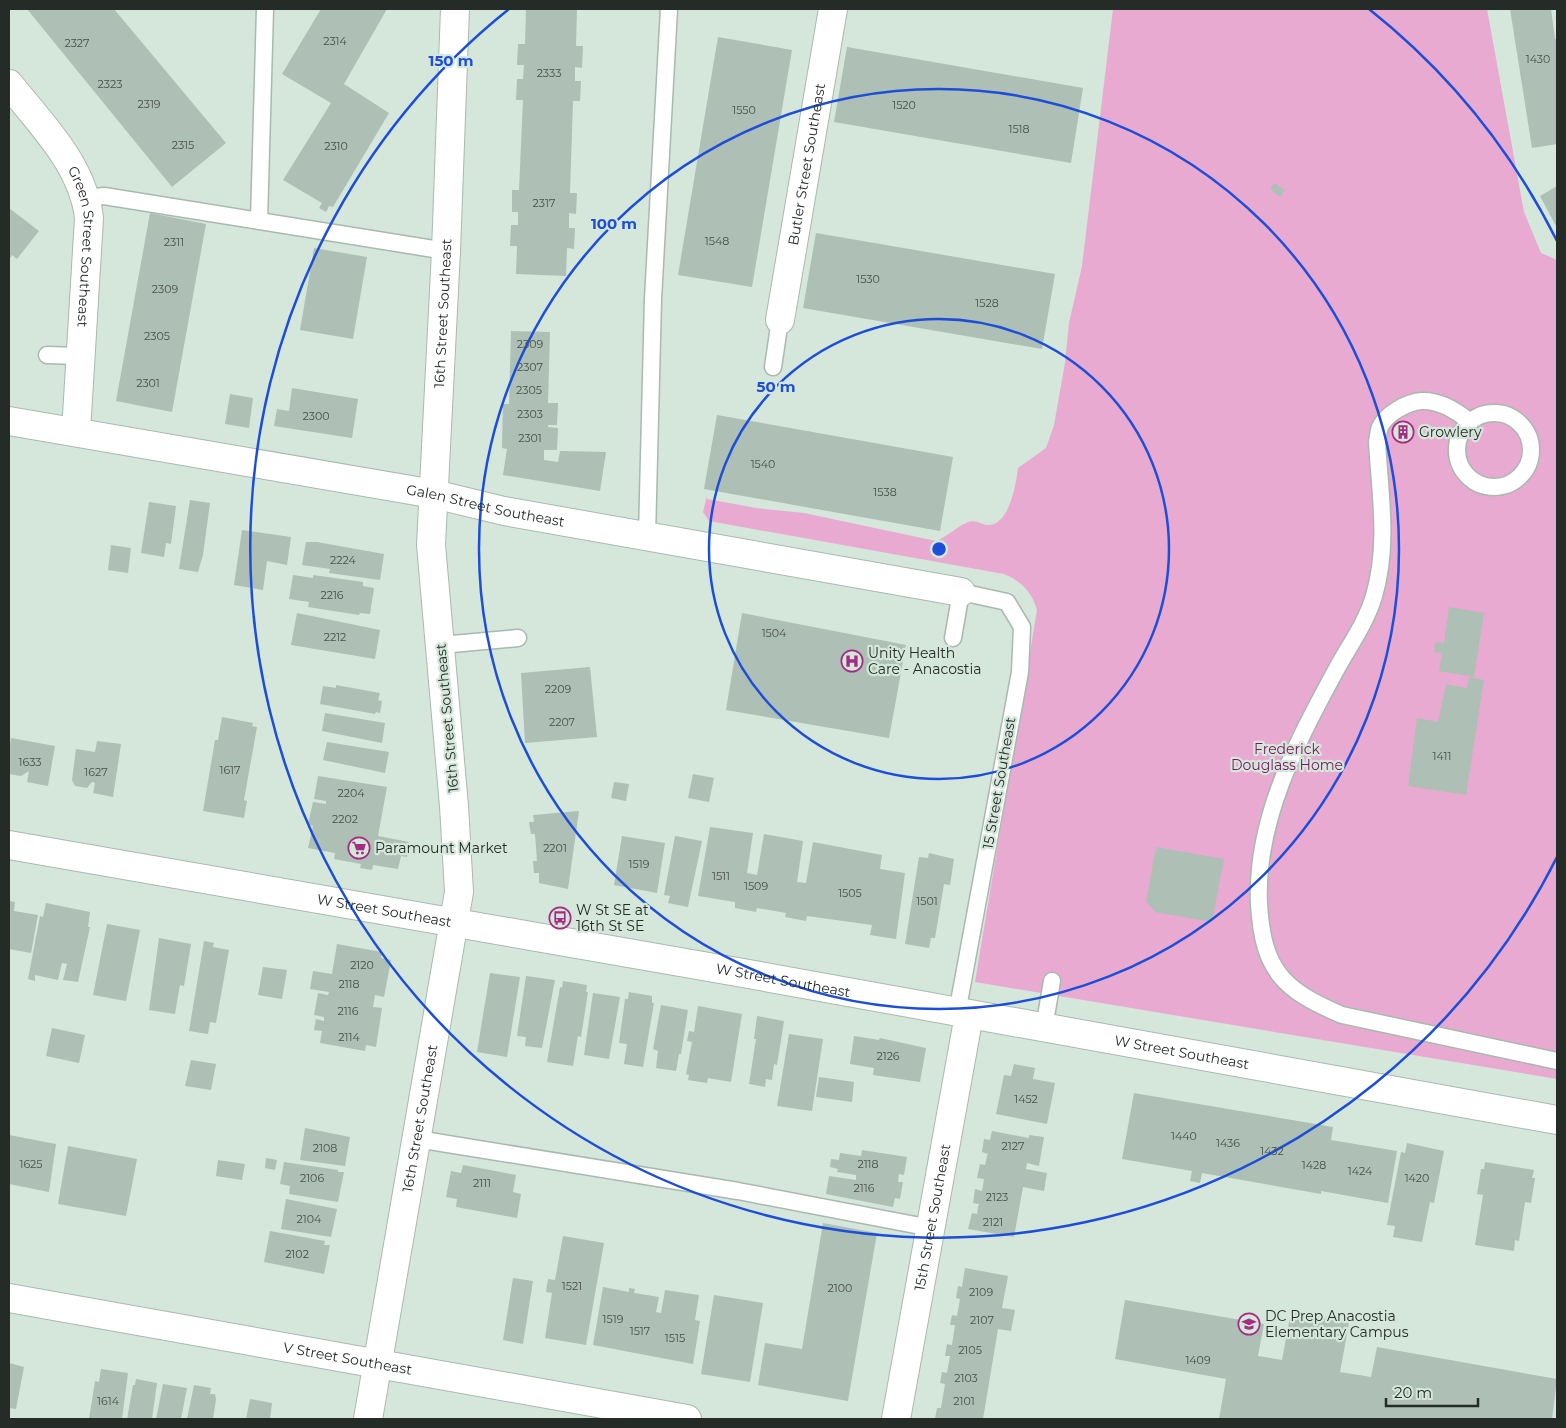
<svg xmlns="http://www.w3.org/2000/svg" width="1566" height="1428" font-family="Montserrat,sans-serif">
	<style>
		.green { fill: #e9aad1 }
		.building { fill: #aebfb5 }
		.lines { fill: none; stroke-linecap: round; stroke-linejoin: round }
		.service-casing { stroke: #a9b9af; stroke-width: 19 }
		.minor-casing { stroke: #a9b9af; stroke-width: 30 }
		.service { stroke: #fff; stroke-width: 16 }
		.minor { stroke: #fff; stroke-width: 28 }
		.ring { fill: none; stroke: #1d4ed8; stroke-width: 2.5 }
		.labels { text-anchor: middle; stroke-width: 4.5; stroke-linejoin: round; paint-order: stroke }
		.number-label { font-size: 11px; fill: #47514b }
		.street-label { font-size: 14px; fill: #252c28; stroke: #d5e6db }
		.poi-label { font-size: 14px; fill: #252c28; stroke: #d5e6db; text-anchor: start }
		.park-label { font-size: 14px; fill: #79175e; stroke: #d5e6db }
		.centre { fill: #1d4ed8; stroke: #d5e6db; stroke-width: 2.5 }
		.ring-label { font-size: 15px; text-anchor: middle; font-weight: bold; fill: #1d4ed8; stroke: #d5e6db; stroke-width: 4.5; stroke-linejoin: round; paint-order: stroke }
	</style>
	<rect width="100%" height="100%" fill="#d5e6db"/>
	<path class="green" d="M1113,9H1487L1524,212L1541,253L1557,260V1079L975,982L1037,610C1032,592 1021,581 1004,574L709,521L703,512L707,496V499L756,508L804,513L936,541C948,536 957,527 966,523C975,518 981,525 989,525C1010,524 1016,483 1018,468L1046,448L1054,425L1065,363L1069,323L1082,266Z"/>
	<path class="building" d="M27,9H114L226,143L172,187Z
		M321,9H387L344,84L389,113L333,207L329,206L326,212L319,208L322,203L283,180L331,103L282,74Z
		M526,9H577L576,46H583L582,68L575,67V81H581L580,101H573L570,193H577L576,214L569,213V228H575L574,249L567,248L566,276L516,274L517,246H510L511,225H518V212H512V190H519L523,100H516L517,79H523L524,65H517L518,44H525Z
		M1510,9H1551L1555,39H1557V144L1532,148Z
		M718,37L792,50L752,287L678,275Z
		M847,47L1083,88L1071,163L834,122Z
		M1274,183L1285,190L1280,197L1270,189Z
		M1557,186V228L1540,196Z
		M9,208L39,231L17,259L12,255L9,260Z
		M150,213L206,224L172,412L116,401Z
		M816,233L1055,274L1042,349L803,308Z
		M314,248L367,257L353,339L300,330Z
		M511,331L550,332L548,403H558L557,425H548V427L558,428L557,450H544V460L558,462L560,451L606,452L600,491L503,475L507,449L502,448L503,404H509Z
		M292,388L358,399L352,438L274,426L277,409L289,411Z
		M230,394L253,398L249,428L225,424Z
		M717,415L953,457L940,531L704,489Z
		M1409,423L1414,434L1397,440L1393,429Z
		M190,500L210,503L203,555L198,572L179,569Z
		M149,502L176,506L171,544L166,543L164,557L141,553Z
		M242,530L291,537L287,565L267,561L263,590L234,585Z
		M306,542H317L384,554L380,580L329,573L330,569L302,565Z
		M111,545L131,548L128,573L108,570Z
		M293,575L313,578V575L363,582V586L374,588L370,614L360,613L359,615L308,607L309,602L289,599Z
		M1449,607L1484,613L1474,677L1439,671L1442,653L1434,652L1435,645L1436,642L1444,643Z
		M297,613L380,630L375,659L291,645Z
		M742,613L906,645L889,738L726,710Z
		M590,667L597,737L525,743L521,673Z
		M1469,677L1484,680L1466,795L1408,786L1417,718L1438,722L1446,684L1467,688Z
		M336,685L380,693L378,700L382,701L380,713L376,712L375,714L320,704L323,686L336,688Z
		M325,713L385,723L382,743L322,731Z
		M222,717L253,723L252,726L257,727L244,800L247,801L244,818L203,811L215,740H218Z
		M11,738L55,746L48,786L27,782L29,771L21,776L9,774V752Z
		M97,741L121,744L113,797L93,793L95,783L92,782L87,788L75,786L72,780L76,749L95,752Z
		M327,742L389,752L385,773L323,760Z
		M693,774L714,778L709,802L688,798Z
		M318,776L387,787L378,836L409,842L407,857L401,856L398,869L373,865L372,870L360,868L361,864L334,859L335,853L308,848L313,826L308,824L313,802L326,804V801L314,799Z
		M614,782L629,784L626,801L611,798Z
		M579,811L568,889L539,883V873H534L533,861H537L535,834H531L529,822H534L533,815Z
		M710,827L753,833L747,873L757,875L764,834L803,841L797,882L806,883L813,842L882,855L880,869L905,873L896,939L870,935L872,925L807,916L806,921L785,917L786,913L757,908L756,912L735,908V902L698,896Z
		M622,836L665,843L657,893L614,885Z
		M675,836L702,841L688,907L668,903L670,896L664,895Z
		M1156,847L1224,859L1212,922L1155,912L1146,901Z
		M929,853L954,859L950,885L944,884L935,938H931L929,948L905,944L919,857L928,858Z
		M9,901L15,902L14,911L38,915L31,953L9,949Z
		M46,903L90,912L88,927H90L78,982L63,980L67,964L62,963L58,980L35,975V981L28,979L40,916L43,917Z
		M107,924L140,930L126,1001L93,995Z
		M159,938L191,944L184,986L180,985L175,1014L149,1010Z
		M204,941L214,943L213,947L229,950L216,1023L210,1022L208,1034L189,1031Z
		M337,944L382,952L381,958L391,960L384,997L375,995L373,1007L382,1008L376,1047L366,1045L365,1051L320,1043L322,1031L314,1030L316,1019L324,1021V1017L314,1015L318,993L328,995L329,992L310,989L313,971L332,974Z
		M263,967L287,970L282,999L258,995Z
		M490,973L520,977L507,1057L477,1052Z
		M526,976L555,980L542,1048L525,1046L526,1037L517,1036Z
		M563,981L587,985L586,992H588L581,1037L578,1036L573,1066L547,1062L560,987L562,988Z
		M629,992L652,996V1003H654L643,1067L624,1064L627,1044L619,1043L625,999H628Z
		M593,993L620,997L609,1059L584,1055Z
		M661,1005L688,1010L681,1054H679L676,1071L656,1068L658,1051L653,1049Z
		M698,1006L742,1014L731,1082L708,1078L707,1083L688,1080L689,1075L686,1074L692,1042L687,1041L689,1031L694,1032Z
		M757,1016L784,1021L777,1065L774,1064L772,1080L766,1079L765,1087L749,1084L756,1039H754Z
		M52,1028L85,1035L79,1063L46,1056Z
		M789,1034L823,1039L812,1111L777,1106Z
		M854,1036L879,1040L880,1038L926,1048L920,1082L873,1075L874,1068L850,1064Z
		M191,1060L216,1064L211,1090L185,1086Z
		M1014,1064L1035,1068L1033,1079L1055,1083L1047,1124L996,1114L1004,1075L1011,1076Z
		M819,1077L854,1082L852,1102L816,1097Z
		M1134,1093L1333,1127L1331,1140L1397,1151L1388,1203L1321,1191V1194L1202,1173L1200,1183L1190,1181L1192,1171L1122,1159Z
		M305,1128L350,1137L345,1166L300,1160Z
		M992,1131L1029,1138V1135L1044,1137L1039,1166L1027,1163L1026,1169L1047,1173L1044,1191L1023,1187L1014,1237L968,1229L972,1213L977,1214L978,1207L979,1204L973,1203L975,1189L982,1191L984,1179L977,1178L980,1164L985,1165L987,1156L988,1154L982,1152L984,1139L990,1140Z
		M9,1135L56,1144L49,1192L9,1184Z
		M1407,1143L1444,1151L1434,1203L1430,1202L1422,1242L1393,1237L1395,1226L1387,1225L1401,1152L1405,1153Z
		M68,1146L137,1159L126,1216L58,1204Z
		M862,1150L907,1157L904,1175L899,1174L898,1182H903L900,1199L895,1198L893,1207L826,1194L829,1176L856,1180V1175L837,1172L838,1169L830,1167L831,1159L839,1160L840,1153L861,1156Z
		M266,1158L277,1160L275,1170L265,1168Z
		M218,1160L245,1164L242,1180L216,1176Z
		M284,1162L338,1170V1172H344L338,1202L289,1194L290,1186L280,1184Z
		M1485,1162L1534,1170L1532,1178H1535L1531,1203L1525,1202L1519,1241L1515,1240L1514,1251L1475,1245L1483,1195L1477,1194L1481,1169H1484Z
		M463,1165L516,1175L513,1192L521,1194L517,1218L456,1207L457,1199L446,1197L451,1171L461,1173Z
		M286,1199L337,1209L331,1237L281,1229Z
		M823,1223L877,1233L848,1401L758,1385L765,1343L802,1349Z
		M270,1231L325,1241L324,1245H330L324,1274L264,1262Z
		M563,1236L604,1243L586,1345L545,1338L552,1293L546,1292L548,1279L555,1280Z
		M965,1268L1008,1276L1002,1308L1015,1310L1011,1331L998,1329L983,1419H935L937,1408H941L945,1384L940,1383L942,1372L947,1373L950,1356H945L947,1344L952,1345L955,1325H950L952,1315L957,1316L960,1299L956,1298L958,1286L962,1287Z
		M513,1278L533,1281L523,1344L503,1340Z
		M603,1287L629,1292V1288L635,1289L634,1293L659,1297L656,1312L661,1313L665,1290L699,1295L695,1320L700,1321L693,1364L593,1345Z
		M714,1295L763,1303L750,1382L701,1374Z
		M1125,1300L1264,1324L1258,1356L1282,1360L1291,1312L1349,1323L1340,1372L1371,1377L1377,1347L1557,1379L1552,1419H1219L1226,1379L1115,1359Z
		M9,1363L24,1367L16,1409L9,1408Z
		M101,1369L128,1373L122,1419H89L95,1381L99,1382Z
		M136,1379L157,1383L152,1419H127L133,1385H135Z
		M163,1384L187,1388L181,1419H156Z
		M194,1385L211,1388L210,1394H215L216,1400L213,1419H187Z
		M250,1399L272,1403L270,1419H246Z"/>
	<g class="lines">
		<g class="service-casing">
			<path id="service" d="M87,198L104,196L446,251
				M259,221L265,9
				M47,355L80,356
				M773,367L780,320
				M1457 450a37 37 0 1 1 74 0a37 37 0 1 1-74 0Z
				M1470,422C1457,411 1439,400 1421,401C1407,402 1386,414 1380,427C1378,432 1378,438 1377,442C1380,494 1389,545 1374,596C1366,623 1349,646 1336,670C1297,742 1255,820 1259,904C1263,971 1283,990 1342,1015L1557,1061
				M647,536L653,299L669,9
				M953,638L961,592L1007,602L1022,627L1020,672L957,1013
				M441,645L518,638
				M1044,1028L1052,981
				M417,1139L738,1191L931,1228"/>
		</g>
		<g class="minor-casing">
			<g id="minor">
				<path id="s1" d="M9,84C41,124 83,165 89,218L76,432"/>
				<path id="s2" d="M780,320L833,9"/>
				<path id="s3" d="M9,421L434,494L504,511L961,592"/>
				<path id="s4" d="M9,845L743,973L1557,1120"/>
				<path id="s5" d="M9,1298L687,1419"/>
				<path id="s6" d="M368,1419L459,892L454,806L431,545L446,251L455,9"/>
				<path id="s7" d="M896,1419L969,1015"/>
			</g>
		</g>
		<use href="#service" class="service"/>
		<use href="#minor" class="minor"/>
	</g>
	<g class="ring">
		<circle cx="939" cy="549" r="230"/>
		<circle cx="939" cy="549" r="460"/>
		<path d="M1557 857A690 690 0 1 1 509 9M1369 9A690 690 0 0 1 1557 241"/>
	</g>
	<defs>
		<g id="building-ring" transform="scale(1.125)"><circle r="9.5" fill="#d5e6db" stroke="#a52c83" stroke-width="1.5"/><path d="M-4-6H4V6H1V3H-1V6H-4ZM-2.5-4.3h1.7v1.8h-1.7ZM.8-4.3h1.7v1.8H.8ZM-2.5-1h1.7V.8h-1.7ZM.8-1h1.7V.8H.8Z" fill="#a52c83"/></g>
		<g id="hospital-ring" transform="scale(1.125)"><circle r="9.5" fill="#d5e6db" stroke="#a52c83" stroke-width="1.5"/><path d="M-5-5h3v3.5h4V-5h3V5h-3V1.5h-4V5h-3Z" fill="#a52c83"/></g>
		<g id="supermarket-ring" transform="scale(1.125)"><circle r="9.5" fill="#d5e6db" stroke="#a52c83" stroke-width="1.5"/><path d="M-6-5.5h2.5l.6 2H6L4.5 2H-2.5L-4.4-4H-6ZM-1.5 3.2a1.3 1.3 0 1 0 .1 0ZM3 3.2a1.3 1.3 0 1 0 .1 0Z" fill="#a52c83"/></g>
		<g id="bus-ring" transform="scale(1.125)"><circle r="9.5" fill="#d5e6db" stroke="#a52c83" stroke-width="1.5"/><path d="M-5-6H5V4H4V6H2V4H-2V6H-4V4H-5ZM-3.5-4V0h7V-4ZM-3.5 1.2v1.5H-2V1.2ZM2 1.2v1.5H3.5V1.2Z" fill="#a52c83"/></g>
		<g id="school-ring" transform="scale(1.125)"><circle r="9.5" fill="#d5e6db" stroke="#a52c83" stroke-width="1.5"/><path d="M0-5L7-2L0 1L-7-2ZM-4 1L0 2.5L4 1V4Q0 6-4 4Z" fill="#a52c83"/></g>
	</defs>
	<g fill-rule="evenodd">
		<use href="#building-ring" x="1403" y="432"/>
		<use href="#hospital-ring" x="852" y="661"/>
		<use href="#supermarket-ring" x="359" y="848"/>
		<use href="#bus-ring" x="560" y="918"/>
		<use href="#school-ring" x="1249" y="1324"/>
	</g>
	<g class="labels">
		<g class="number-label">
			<text x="335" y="45">2314</text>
			<text x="77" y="47">2327</text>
			<text x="1538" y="63">1430</text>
			<text x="549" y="77">2333</text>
			<text x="110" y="88">2323</text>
			<text x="149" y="108">2319</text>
			<text x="904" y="109">1520</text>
			<text x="744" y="114">1550</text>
			<text x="1019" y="133">1518</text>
			<text x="183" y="149">2315</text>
			<text x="336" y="150">2310</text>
			<text x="544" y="207">2317</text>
			<text x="717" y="245">1548</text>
			<text x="174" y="246">2311</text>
			<text x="868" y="283">1530</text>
			<text x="165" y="293">2309</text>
			<text x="987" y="307">1528</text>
			<text x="157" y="340">2305</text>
			<text x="530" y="348">2309</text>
			<text x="530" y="371">2307</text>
			<text x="148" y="387">2301</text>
			<text x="529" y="394">2305</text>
			<text x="530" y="418">2303</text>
			<text x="316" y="420">2300</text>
			<text x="530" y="442">2301</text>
			<text x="763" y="468">1540</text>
			<text x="885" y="496">1538</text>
			<text x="343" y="564">2224</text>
			<text x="332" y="599">2216</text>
			<text x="774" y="637">1504</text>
			<text x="335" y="641">2212</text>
			<text x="558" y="693">2209</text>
			<text x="562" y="726">2207</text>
			<text x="1442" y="760">1411</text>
			<text x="30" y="766">1633</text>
			<text x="230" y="774">1617</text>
			<text x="96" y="776">1627</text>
			<text x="351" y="797">2204</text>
			<text x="345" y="823">2202</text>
			<text x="555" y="852">2201</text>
			<text x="639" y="868">1519</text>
			<text x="721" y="880">1511</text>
			<text x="756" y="890">1509</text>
			<text x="850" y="897">1505</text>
			<text x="927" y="905">1501</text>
			<text x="362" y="969">2120</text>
			<text x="349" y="988">2118</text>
			<text x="348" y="1015">2116</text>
			<text x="349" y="1041">2114</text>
			<text x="888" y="1060">2126</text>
			<text x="1026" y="1103">1452</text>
			<text x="1184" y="1140">1440</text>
			<text x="1228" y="1147">1436</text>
			<text x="1013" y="1150">2127</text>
			<text x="325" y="1152">2108</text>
			<text x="1272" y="1155">1432</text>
			<text x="31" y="1168">1625</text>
			<text x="868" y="1168">2118</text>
			<text x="1314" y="1169">1428</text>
			<text x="1360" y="1175">1424</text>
			<text x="312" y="1182">2106</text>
			<text x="1417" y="1182">1420</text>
			<text x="482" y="1187">2111</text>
			<text x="864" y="1192">2116</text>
			<text x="997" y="1201">2123</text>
			<text x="309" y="1223">2104</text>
			<text x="993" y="1226">2121</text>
			<text x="297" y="1258">2102</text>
			<text x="572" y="1290">1521</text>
			<text x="840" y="1292">2100</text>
			<text x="981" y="1296">2109</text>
			<text x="613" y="1323">1519</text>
			<text x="982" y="1324">2107</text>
			<text x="640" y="1335">1517</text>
			<text x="675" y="1342">1515</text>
			<text x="970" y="1354">2105</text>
			<text x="1198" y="1364">1409</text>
			<text x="966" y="1382">2103</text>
			<text x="108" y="1405">1614</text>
			<text x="964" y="1405">2101</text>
		</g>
		<g class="street-label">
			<text dy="5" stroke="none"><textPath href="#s2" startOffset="158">Butler Street Southeast</textPath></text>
			<text dy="5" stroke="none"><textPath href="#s1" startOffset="186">Green Street Southeast</textPath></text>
			<text dy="5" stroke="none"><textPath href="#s6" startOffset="1115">16th Street Southeast</textPath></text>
			<text dy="5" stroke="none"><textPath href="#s3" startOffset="484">Galen Street Southeast</textPath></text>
			<text transform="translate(447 718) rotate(-95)" y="5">16th Street Southeast</text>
			<text transform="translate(999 783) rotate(-80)" y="5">15 Street Southeast</text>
			<text dy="5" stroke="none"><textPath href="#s4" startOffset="381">W Street Southeast</textPath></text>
			<text dy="5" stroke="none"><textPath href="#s4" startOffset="786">W Street Southeast</textPath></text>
			<text dy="5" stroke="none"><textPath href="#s4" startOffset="1191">W Street Southeast</textPath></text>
			<text dy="5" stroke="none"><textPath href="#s6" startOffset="305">16th Street Southeast</textPath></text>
			<text dy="5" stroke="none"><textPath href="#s7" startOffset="205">15th Street Southeast</textPath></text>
			<text dy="5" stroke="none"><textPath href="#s5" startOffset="344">V Street Southeast</textPath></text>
		</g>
		<g class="poi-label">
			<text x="1419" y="437">Growlery</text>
			<text x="868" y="658">Unity Health<tspan x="868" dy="16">Care - Anacostia</tspan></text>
			<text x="375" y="853">Paramount Market</text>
			<text x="576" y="915">W St SE at<tspan x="576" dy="16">16th St SE</tspan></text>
			<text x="1265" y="1321">DC Prep Anacostia<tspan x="1265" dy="16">Elementary Campus</tspan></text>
		</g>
		<g class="park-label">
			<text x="1287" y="754">Frederick<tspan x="1287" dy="16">Douglass Home</tspan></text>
		</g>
	</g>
	<circle cx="939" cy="549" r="8" class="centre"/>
	<g class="ring-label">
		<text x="451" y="66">150 m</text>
		<text x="614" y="229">100 m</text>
		<text x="776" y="392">50 m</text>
	</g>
	<rect width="1566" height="1428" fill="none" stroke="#252c28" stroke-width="20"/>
	<path d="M1386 1398v8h92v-8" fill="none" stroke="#252c28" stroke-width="2.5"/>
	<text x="1394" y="1398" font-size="15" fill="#252c28" stroke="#d5e6db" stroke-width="4" paint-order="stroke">20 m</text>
</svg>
